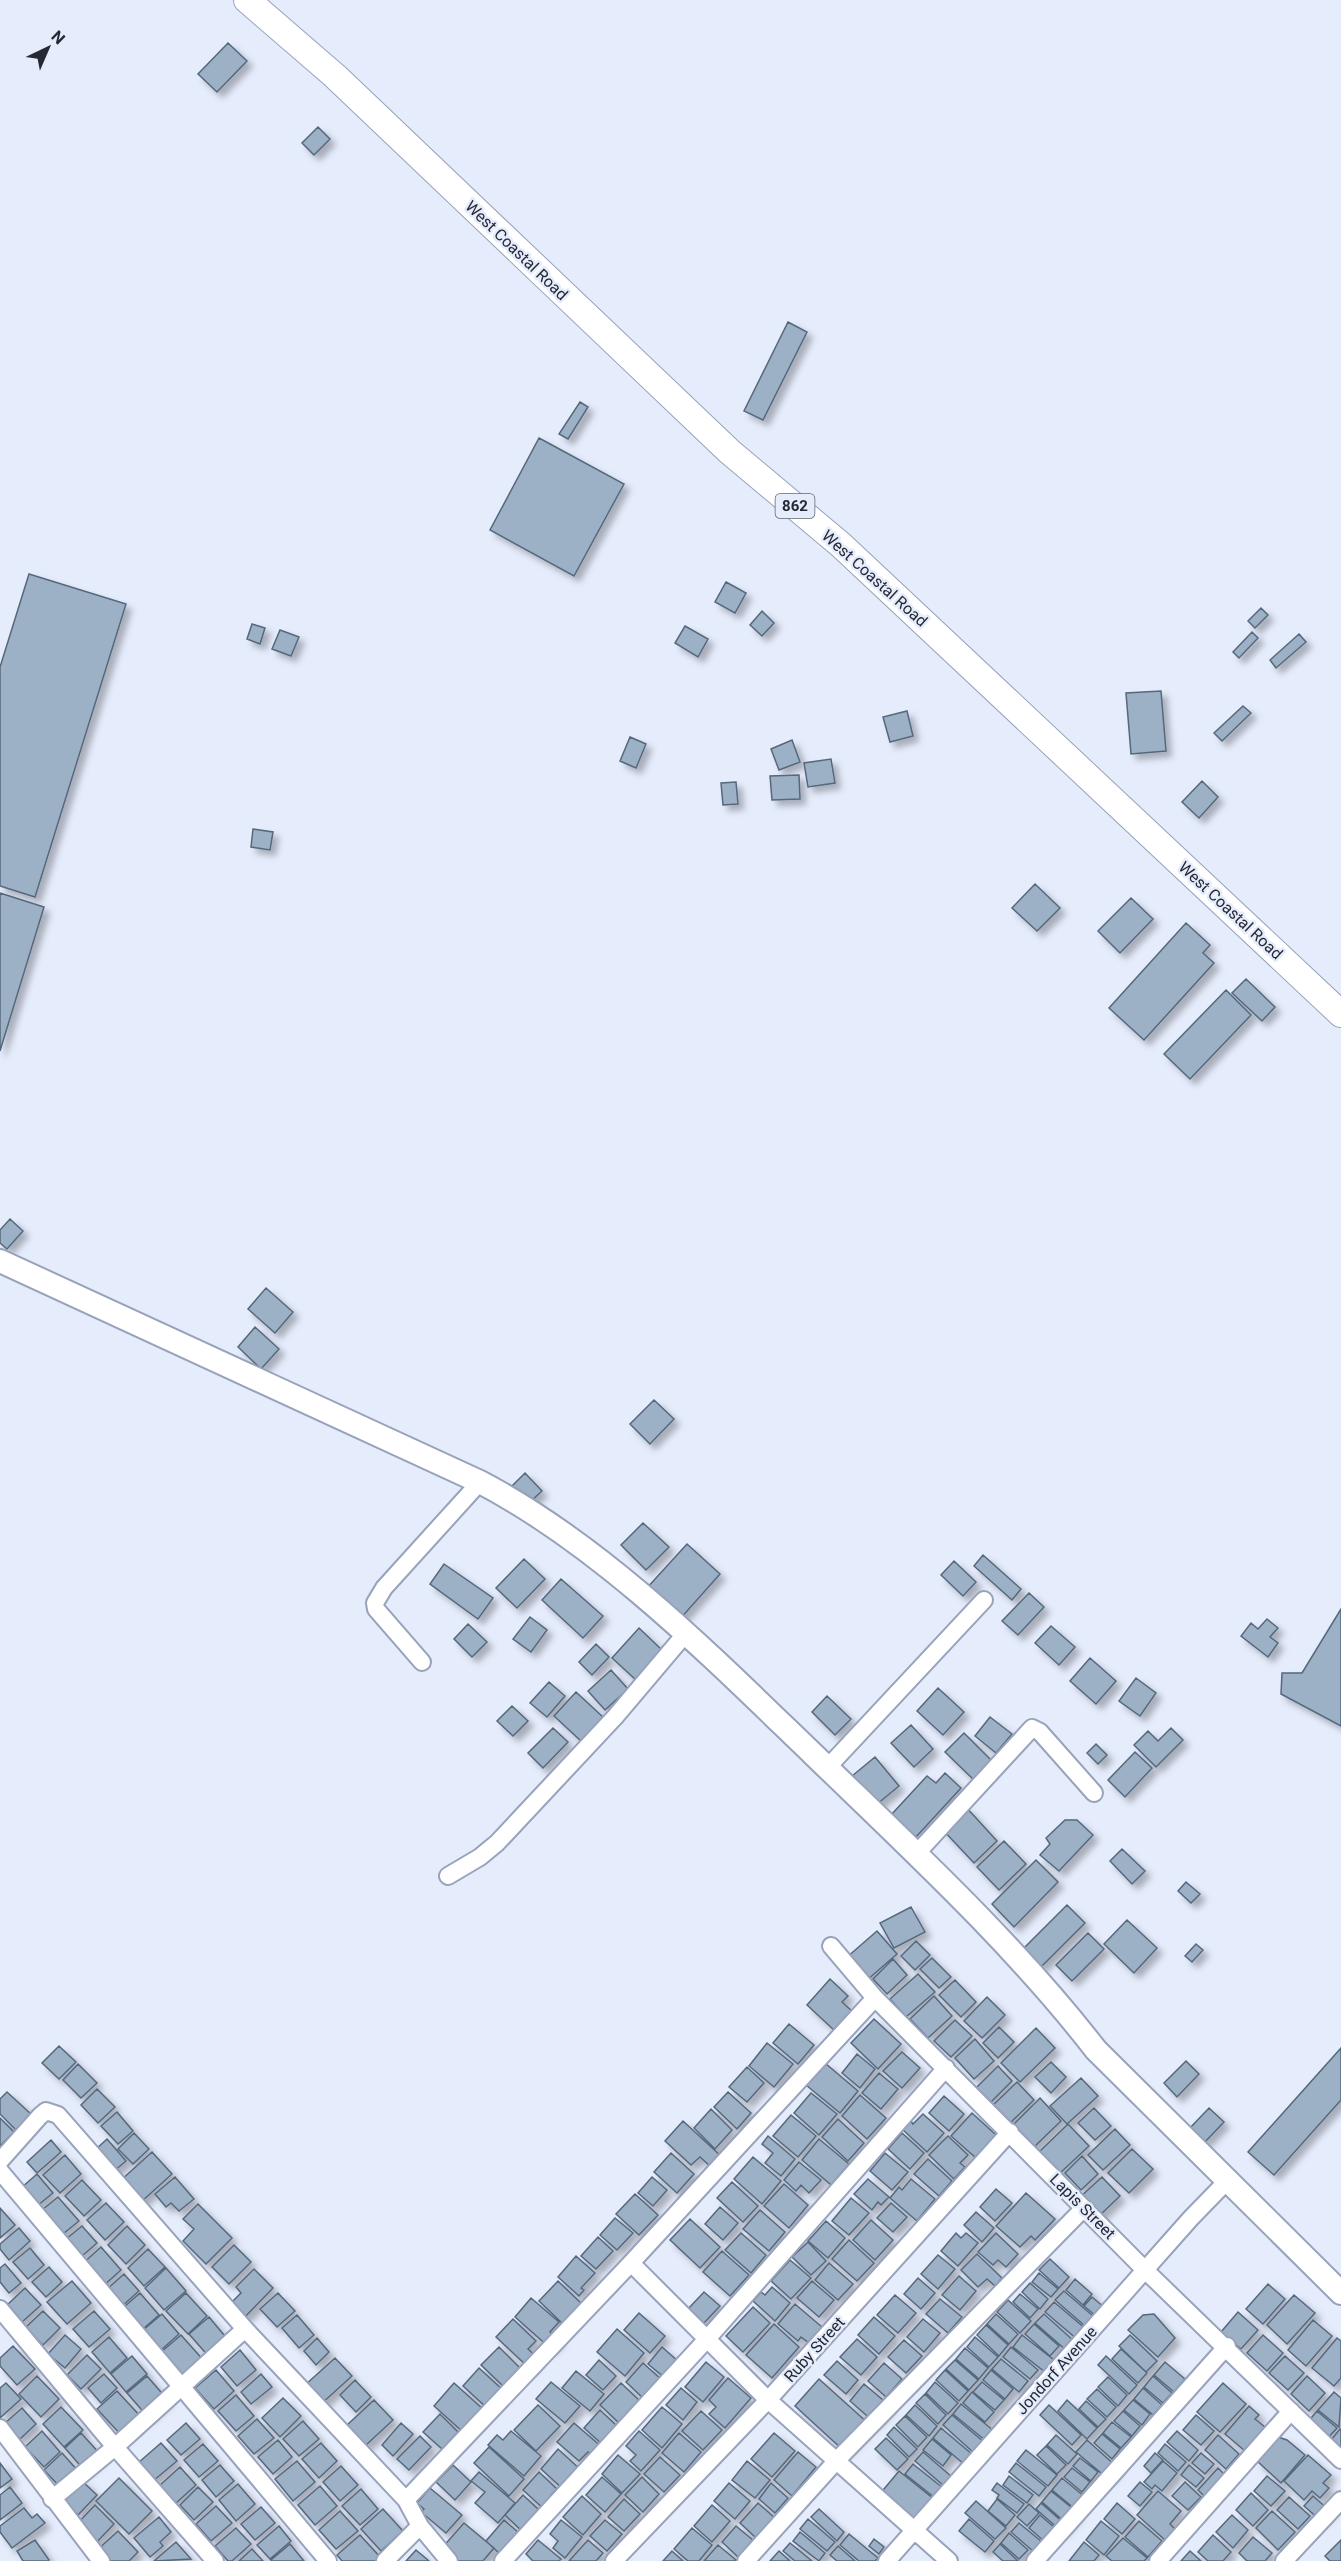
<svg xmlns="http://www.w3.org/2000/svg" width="1341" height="2561" font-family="Roboto,sans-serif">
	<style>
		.building { fill: #9cb1c6; stroke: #55687c; stroke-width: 1.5; filter: url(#shadow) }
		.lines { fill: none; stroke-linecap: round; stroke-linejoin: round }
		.street-casing { stroke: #98a2bb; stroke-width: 20 }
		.secondary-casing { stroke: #98a2bb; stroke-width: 26 }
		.primary-casing { stroke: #98a2bb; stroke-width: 28 }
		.street { stroke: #fff; stroke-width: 16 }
		.secondary { stroke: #fff; stroke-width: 22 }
		.primary { stroke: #fff; stroke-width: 26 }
		.labels { text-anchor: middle; stroke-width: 5; stroke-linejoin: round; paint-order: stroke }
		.shield { fill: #e5ecfc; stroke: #5f646f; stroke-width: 1.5 }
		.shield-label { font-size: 15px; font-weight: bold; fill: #252933 }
		.street-label { font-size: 16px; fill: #252933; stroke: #e5ecfc }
	</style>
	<defs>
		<filter id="shadow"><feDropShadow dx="5.5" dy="5.5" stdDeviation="3" flood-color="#0004"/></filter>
	</defs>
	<rect width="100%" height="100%" fill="#e5ecfc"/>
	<path class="building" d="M228,43L247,61L217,92L198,74Z
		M318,127L330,139L314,155L302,143Z
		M788,322L807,332L763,420L744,411Z
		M580,402L588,407L568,439L559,434Z
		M539,438L624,484L574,576L490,530Z
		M29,574L126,604L35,897L0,886V667Z
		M726,582L746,593L735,613L715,602Z
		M1261,608L1268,615L1255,628L1248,621Z
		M762,611L774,623L762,636L750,625Z
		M252,624L265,628L260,644L247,639Z
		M685,626L708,639L698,657L675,643Z
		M280,630L299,637L291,656L272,649Z
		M1252,632L1258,638L1239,658L1233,652Z
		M1299,634L1306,642L1276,668L1270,660Z
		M1161,691L1166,751L1131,754L1126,693Z
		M1243,706L1251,713L1222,741L1214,733Z
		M907,711L913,736L890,742L883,717Z
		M630,737L646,744L636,768L620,761Z
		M792,740L800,762L779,770L771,749Z
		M831,759L835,783L808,787L804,763Z
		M799,775L800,799L772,800L770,776Z
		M1202,781L1218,797L1199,818L1182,802Z
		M736,782L738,804L723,805L721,783Z
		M253,829L273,832L270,850L251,847Z
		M1035,884L1060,908L1037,931L1012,908Z
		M0,893L44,907L0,1051Z
		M1131,898L1153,919L1120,953L1098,931Z
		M1186,923L1210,945L1203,953L1214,963L1144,1040L1109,1008Z
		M1246,979L1275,1007L1262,1021L1232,993Z
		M1226,990L1251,1015L1190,1079L1164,1054Z
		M10,1219L23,1231L7,1249L0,1243V1230Z
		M266,1288L293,1312L275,1333L248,1309Z
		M255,1327L279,1349L261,1369L238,1347Z
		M654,1400L674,1419L650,1444L630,1424Z
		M525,1473L542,1491L528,1504L511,1487Z
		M643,1523L669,1547L646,1570L621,1545Z
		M687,1544L720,1574L680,1619L646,1589Z
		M983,1555L1021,1589L1012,1600L974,1566Z
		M524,1559L545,1579L517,1608L496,1588Z
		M954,1561L976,1582L963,1596L941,1575Z
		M444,1564L493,1598L478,1619L430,1584Z
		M561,1579L603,1616L583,1638L542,1600Z
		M1029,1593L1044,1607L1018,1635L1002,1621Z
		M1341,1609V1726L1281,1694L1282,1673H1302Z
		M530,1617L547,1630L531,1652L513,1639Z
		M1267,1619L1278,1628L1270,1637L1278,1643L1268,1657L1241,1636L1251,1623L1258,1629Z
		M468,1624L487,1642L472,1657L454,1639Z
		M1051,1626L1075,1647L1059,1665L1035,1643Z
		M639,1628L663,1651L636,1680L612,1658Z
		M596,1644L609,1657L592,1675L579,1662Z
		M1090,1658L1116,1681L1096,1704L1070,1681Z
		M611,1670L628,1689L605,1710L588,1691Z
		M1136,1678L1156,1693L1140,1716L1119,1701Z
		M549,1682L565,1696L547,1717L530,1703Z
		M938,1688L964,1712L943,1735L917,1711Z
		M576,1692L604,1718L582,1742L554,1716Z
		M827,1696L851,1719L835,1735L812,1712Z
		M512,1706L528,1721L513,1736L497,1721Z
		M990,1717L1012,1734L996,1753L975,1736Z
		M911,1725L933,1749L914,1767L891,1743Z
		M553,1728L568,1742L543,1768L528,1753Z
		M1171,1728L1183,1740L1156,1767L1134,1745L1148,1731L1158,1741Z
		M964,1733L994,1763L976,1782L945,1752Z
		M1096,1744L1107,1755L1098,1764L1087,1753Z
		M1135,1752L1152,1768L1125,1797L1108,1780Z
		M875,1757L899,1786L876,1805L852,1776Z
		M945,1773L961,1788L916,1837L891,1815L927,1776L936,1783Z
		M966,1807L997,1841L974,1863L942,1829Z
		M1065,1820H1077L1093,1835L1059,1871L1040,1855L1050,1844L1046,1838Z
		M1004,1841L1026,1864L999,1890L977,1867Z
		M1122,1849L1145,1871L1132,1884L1110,1861Z
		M1036,1860L1058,1882L1014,1927L992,1904Z
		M1186,1882L1200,1894L1191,1903L1178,1891Z
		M1067,1905L1085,1923L1041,1967L1023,1949Z
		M911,1907L925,1932L894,1948L880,1923Z
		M1127,1920L1157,1948L1134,1973L1104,1944Z
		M877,1931L897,1954L866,1981L846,1958Z
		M1088,1933L1104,1949L1072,1981L1056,1965Z
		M916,1941L930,1955L915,1970L901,1956Z
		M1196,1944L1203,1950L1192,1962L1185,1956Z
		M932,1958L951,1977L939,1988L920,1969Z
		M893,1959L907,1975L887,1994L873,1979Z
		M918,1974L935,1992L906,2017L890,1999Z
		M830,1979L848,1996L842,2002L853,2012L836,2032L807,2005Z
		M955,1980L976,2002L961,2017L939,1995Z
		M934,1996L952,2016L928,2038L910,2019Z
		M987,1997L1005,2015L982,2038L964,2021Z
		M874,2019L901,2044L878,2069L851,2043Z
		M955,2020L972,2036L951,2057L934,2041Z
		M789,2024L814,2045L798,2064L773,2043Z
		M999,2027L1014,2042L998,2058L983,2043Z
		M1036,2028L1055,2048L1020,2082L1001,2063Z
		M975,2039L994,2061L974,2079L955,2058Z
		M767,2043L793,2064L774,2087L749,2066Z
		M59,2046L76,2062L59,2079L42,2063Z
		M1341,2048V2100L1274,2175L1248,2152Z
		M902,2052L920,2068L902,2088L883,2071Z
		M857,2054L875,2069L860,2088L842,2073Z
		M1186,2061L1199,2074L1177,2097L1164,2083Z
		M1051,2062L1066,2077L1051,2093L1035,2077Z
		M825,2063L858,2091L840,2113L806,2085Z
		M78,2064L97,2083L81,2098L63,2080Z
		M998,2066L1012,2081L987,2106L972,2092Z
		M747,2067L764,2083L747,2102L729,2087Z
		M879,2073L898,2089L881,2109L862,2093Z
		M1081,2078L1098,2096L1067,2124L1050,2106Z
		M1017,2082L1034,2100L1006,2127L989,2109Z
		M97,2089L115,2107L98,2123L81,2105Z
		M7,2092L32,2115L17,2131L0,2114V2099Z
		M728,2092L751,2113L737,2129L714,2107Z
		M811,2093L837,2114L819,2135L794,2113Z
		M860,2095L886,2118L867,2139L842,2116Z
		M944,2096L964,2114L949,2131L929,2113Z
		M1040,2098L1061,2121L1032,2149L1011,2127Z
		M1094,2108L1111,2126L1095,2140L1078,2123Z
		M1209,2108L1224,2122L1204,2143L1189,2129Z
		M711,2109L732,2130L715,2149L694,2128Z
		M117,2112L133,2131L118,2144L101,2126Z
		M972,2113L996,2135L976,2158L951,2136Z
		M923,2114L944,2133L927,2152L902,2129L910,2120L913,2124Z
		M791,2115L816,2136L798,2157L773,2136Z
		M0,2118L14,2132L0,2146Z
		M838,2119L864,2143L848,2161L822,2137Z
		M683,2121L722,2157L712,2168L700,2157L691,2165L665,2141Z
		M1068,2124L1089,2146L1059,2174L1039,2152Z
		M1115,2129L1130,2145L1103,2170L1088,2155Z
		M134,2133L149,2149L133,2164L118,2149Z
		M902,2133L924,2153L910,2169L888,2149Z
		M768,2136L795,2159L781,2176L765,2163L773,2153L762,2144Z
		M948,2136L968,2155L960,2163L965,2167L954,2179L929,2155Z
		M107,2139L126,2161L113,2172L95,2150Z
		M819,2139L849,2164L831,2185L802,2160Z
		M51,2140L61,2152L37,2173L27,2162Z
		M1132,2149L1153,2169L1129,2193L1108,2173Z
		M152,2152L172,2174L140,2203L120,2181Z
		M671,2153L694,2174L677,2193L654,2172Z
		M885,2153L908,2172L892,2190L870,2171Z
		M65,2155L81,2174L60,2193L43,2175Z
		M1082,2156L1098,2174L1081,2190L1065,2173Z
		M753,2157L781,2181L762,2204L734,2179Z
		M928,2159L952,2181L939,2196L914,2174Z
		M799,2162L821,2180L809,2193L801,2185L796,2191L784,2180Z
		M37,2174L53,2193L37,2206L21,2188Z
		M175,2177L194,2199L179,2211L171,2203L166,2207L155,2194Z
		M652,2177L667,2190L653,2206L638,2193Z
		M1102,2177L1120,2196L1098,2217L1079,2198Z
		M868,2179L889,2197L881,2205L878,2202L872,2210L854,2194Z
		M911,2179L935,2199L917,2221L890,2198L899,2187L902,2190Z
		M82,2180L101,2200L84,2216L65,2196Z
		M732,2182L758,2206L743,2222L717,2198Z
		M784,2184L808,2205L789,2228L764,2206Z
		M996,2189L1012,2203L995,2221L980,2207Z
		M1026,2193L1055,2219L1035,2240L1031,2236L1020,2247L996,2226Z
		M635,2194L658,2215L639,2235L616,2214Z
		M58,2197L79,2221L58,2238L37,2214Z
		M851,2198L869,2213L849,2235L832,2221Z
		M106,2203L124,2222L105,2240L87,2220Z
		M891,2203L907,2217L893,2232L877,2218Z
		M198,2204L232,2238L206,2264L183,2241L194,2229L183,2219Z
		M720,2207L738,2223L723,2240L705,2224Z
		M0,2208L15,2225L0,2238Z
		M760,2210L785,2232L769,2251L743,2229Z
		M976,2212L994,2228L982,2242L964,2225Z
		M615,2218L633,2233L617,2250L600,2235Z
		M690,2219L720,2247L700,2268L670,2240Z
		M871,2220L893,2240L875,2260L853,2240Z
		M826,2221L845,2238L828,2258L808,2241Z
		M82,2226L97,2243L81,2257L66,2239Z
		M127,2226L145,2245L126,2264L108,2245Z
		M19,2228L30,2241L9,2260L0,2249V2244Z
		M741,2233L766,2255L751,2273L725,2250Z
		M956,2233L961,2238L966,2233L978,2243L958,2266L941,2251Z
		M996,2233L1018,2254L1006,2267L998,2260L993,2265L978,2252Z
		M598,2237L613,2251L596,2269L581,2256Z
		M849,2240L874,2263L857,2281L832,2259Z
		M808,2242L826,2261L811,2275L792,2257Z
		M234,2245L251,2262L229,2284L212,2267Z
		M101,2247L121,2270L101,2288L81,2265Z
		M30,2248L44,2265L28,2279L13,2262Z
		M148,2249L165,2267L144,2286L128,2268Z
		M722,2251L749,2275L730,2296L703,2272Z
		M977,2254L1002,2278L995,2286L987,2279L978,2287L961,2270Z
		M938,2255L955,2269L938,2289L921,2274Z
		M576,2256L595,2273L581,2288L584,2290L579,2296L558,2277Z
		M1050,2259L1069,2277L1059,2288L1039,2270Z
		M790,2260L811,2278L791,2299L771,2281Z
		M829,2263L853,2284L838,2300L815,2280Z
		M5,2264L21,2283L9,2293L0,2282V2268Z
		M49,2267L62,2282L46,2297L32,2282Z
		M166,2268L186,2291L164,2310L145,2288Z
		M254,2269L273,2288L244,2318L230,2304L241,2293L236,2287Z
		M1039,2273L1058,2289L1051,2297L1032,2282Z
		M124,2274L139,2291L121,2307L106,2290Z
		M959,2276L976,2291L960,2310L942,2295Z
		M918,2278L935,2293L921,2309L904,2294Z
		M1075,2279L1092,2294L1083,2305L1066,2290Z
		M72,2281L91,2303L67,2324L47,2302Z
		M558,2281L584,2306L565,2326L539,2301Z
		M812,2281L834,2300L819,2317L797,2298Z
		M1030,2283L1048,2299L1040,2309L1022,2292Z
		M1268,2284L1285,2299L1263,2324L1246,2309Z
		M772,2287L790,2303L775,2321L753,2301L761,2292L765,2295Z
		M25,2288L41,2305L21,2323L6,2306Z
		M1064,2291L1093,2316L1085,2326L1055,2300Z
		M704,2292L720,2306L703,2324L688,2309Z
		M140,2293L159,2315L143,2329L124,2307Z
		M186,2293L207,2316L188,2334L166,2311Z
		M278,2293L295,2311L277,2327L260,2309Z
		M1020,2294L1038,2309L1030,2318L1013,2302Z
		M895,2295L916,2313L898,2333L877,2315Z
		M1294,2295L1315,2313L1287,2344L1267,2325Z
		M1092,2297L1104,2307L1096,2316L1084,2306Z
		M531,2298L559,2322L550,2332L558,2339L550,2348L515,2317Z
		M940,2299L962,2317L948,2333L926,2314Z
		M1008,2300L1031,2321L1020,2333L997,2312Z
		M1054,2302L1087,2330L1078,2340L1045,2312Z
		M795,2304L822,2327L809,2343L801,2337L798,2341L778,2324Z
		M753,2307L770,2323L743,2352L726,2336Z
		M43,2311L60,2328L43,2345L25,2328Z
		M94,2311L110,2329L89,2347L73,2329Z
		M1238,2312L1258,2330L1241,2349L1221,2332Z
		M639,2313L665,2336L650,2353L624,2330Z
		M162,2314L179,2334L160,2351L142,2331Z
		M996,2314L1018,2334L1009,2344L987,2324Z
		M1044,2314L1075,2342L1067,2351L1035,2323Z
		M1154,2314L1175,2338L1158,2357L1128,2330L1143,2315Z
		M297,2315L314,2335L299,2348L282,2328Z
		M209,2317L229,2341L210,2358L189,2334Z
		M874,2317L895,2336L879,2354L858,2335Z
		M513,2319L536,2341L528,2349L537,2357L528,2367L496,2337Z
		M923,2319L940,2333L924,2352L907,2337Z
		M1313,2320L1332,2336L1306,2366L1288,2350Z
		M774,2324L799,2347L772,2378L746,2355Z
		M1034,2324L1059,2346L1050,2356L1025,2334Z
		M986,2325L1008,2345L999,2356L977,2335Z
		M617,2329L644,2353L625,2376L597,2352Z
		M65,2335L81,2349L65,2368L48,2354Z
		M181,2335L205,2362L183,2381L160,2353Z
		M1022,2335L1054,2360L1045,2372L1013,2347Z
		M1130,2335L1157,2361L1146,2372L1119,2346Z
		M1263,2335L1283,2353L1267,2371L1247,2353Z
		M109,2337L127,2358L110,2373L92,2352Z
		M975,2337L998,2357L989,2367L967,2347Z
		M317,2338L329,2352L316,2365L304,2351Z
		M1337,2338L1341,2341V2378L1334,2386L1312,2368Z
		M857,2339L877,2357L861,2375L840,2357Z
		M904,2340L922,2356L906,2373L888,2357Z
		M13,2346L35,2369L17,2385L0,2366V2358Z
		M499,2347L521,2369L504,2387L481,2365Z
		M662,2347L679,2362L665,2378L648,2364Z
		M1011,2347L1038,2370L1030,2379L1003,2357Z
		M965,2348L988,2368L979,2379L956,2359Z
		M1121,2349L1147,2373L1138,2383L1112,2359Z
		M240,2350L256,2370L237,2386L221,2367Z
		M87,2355L101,2369L81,2389L67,2375Z
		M132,2356L147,2374L126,2392L111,2374Z
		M1106,2356L1137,2385L1129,2394L1098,2365Z
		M1285,2356L1304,2373L1288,2390L1269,2373Z
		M335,2358L352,2376L320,2405L304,2386Z
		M1001,2359L1028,2381L1019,2392L992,2369Z
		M599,2360L616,2376L603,2390L586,2375Z
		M955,2360L978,2380L969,2390L946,2369Z
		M837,2361L858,2380L846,2394L824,2375Z
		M706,2362L724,2377L703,2402L685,2387Z
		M1165,2362L1185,2379L1174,2392L1154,2375Z
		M643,2363L662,2380L645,2400L626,2382Z
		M884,2363L902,2379L886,2397L868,2381Z
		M479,2368L504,2391L487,2408L463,2386Z
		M216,2370L234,2391L214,2409L195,2388Z
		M945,2370L968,2391L959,2401L936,2380Z
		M991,2370L1013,2389L1005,2399L983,2380Z
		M576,2371L604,2394L590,2411L562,2388Z
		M104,2374L117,2388L101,2403L88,2388Z
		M261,2374L272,2387L251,2404L241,2392Z
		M37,2376L59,2399L41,2417L19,2394Z
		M147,2376L167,2399L147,2416L127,2393Z
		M1153,2376L1172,2393L1163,2403L1144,2387Z
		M1307,2376L1325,2393L1309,2411L1291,2394Z
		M1108,2377L1127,2395L1118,2406L1098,2387Z
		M728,2378L751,2398L725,2428L709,2414L716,2407L709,2400Z
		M819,2379L869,2424L844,2451L795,2406Z
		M355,2380L371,2397L356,2412L340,2395Z
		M551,2382L580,2406L565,2423L536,2399Z
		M935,2382L958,2403L948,2414L926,2393Z
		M982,2382L1004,2400L995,2410L973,2392Z
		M6,2383L21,2399L0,2418V2388Z
		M454,2383L484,2410L464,2433L434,2406Z
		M621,2383L641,2402L620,2424L600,2405Z
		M1223,2383L1246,2404L1220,2432L1197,2412Z
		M864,2384L889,2405L874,2422L850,2401Z
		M681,2388L697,2402L683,2420L666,2405Z
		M1143,2388L1162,2405L1153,2415L1134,2399Z
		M1097,2389L1116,2407L1107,2417L1087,2399Z
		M117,2391L142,2418L122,2436L97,2409Z
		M972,2392L994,2412L985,2422L963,2403Z
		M1334,2392L1341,2398L1339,2427L1318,2410Z
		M925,2394L946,2415L938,2424L916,2403Z
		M236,2395L254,2416L236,2431L218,2411Z
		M283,2398L301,2416L280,2437L262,2418Z
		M374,2400L393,2420L365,2446L346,2426Z
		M1067,2400L1097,2428L1087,2439L1058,2411Z
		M1133,2400L1150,2414L1142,2425L1124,2410Z
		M1086,2401L1106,2419L1098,2427L1079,2409Z
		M961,2404L994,2431L986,2441L953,2414Z
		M538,2405L560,2426L536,2451L514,2430Z
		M915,2405L937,2426L929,2436L906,2415Z
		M1049,2405L1081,2435L1072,2445L1040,2415Z
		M1249,2406L1259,2415L1255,2419L1265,2427L1245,2451L1225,2434Z
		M61,2407L83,2430L64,2447L43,2424Z
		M662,2407L682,2424L662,2448L642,2430Z
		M22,2408L36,2424L19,2440L4,2424Z
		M600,2410L618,2427L602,2444L584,2428Z
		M701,2411L722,2430L703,2450L682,2431Z
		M1123,2411L1140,2426L1132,2436L1114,2421Z
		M1317,2411L1337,2428L1325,2441L1306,2424Z
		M440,2414L458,2432L442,2449L423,2432Z
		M952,2415L985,2443L975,2454L943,2425Z
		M1196,2415L1214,2431L1201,2445L1183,2430Z
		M905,2416L927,2437L918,2447L896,2425Z
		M257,2419L274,2438L254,2454L238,2436Z
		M303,2421L319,2439L299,2456L283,2439Z
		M1112,2422L1131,2437L1121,2448L1103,2433Z
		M186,2423L200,2439L181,2455L167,2440Z
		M401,2423L413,2434L393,2456L382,2445Z
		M574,2423L603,2448L595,2458L588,2452L579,2461L557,2442Z
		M894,2427L917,2449L909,2457L887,2435Z
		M941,2428L973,2455L965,2465L933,2438Z
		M1340,2429L1341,2430V2457L1327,2445Z
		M42,2431L60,2452L44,2467L25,2447Z
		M511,2431L541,2456L524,2476L488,2445L497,2435L503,2440Z
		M639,2431L660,2450L641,2471L630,2461L636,2455L626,2446Z
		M1177,2431L1198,2450L1189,2461L1167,2442Z
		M81,2433L101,2455L84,2470L65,2448Z
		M679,2433L701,2452L684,2472L662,2453Z
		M774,2433L795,2451L772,2477L751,2459Z
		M1102,2434L1120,2449L1112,2459L1094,2443Z
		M1056,2435L1077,2454L1068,2464L1047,2445Z
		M1218,2435L1239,2454L1226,2469L1205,2450Z
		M420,2436L431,2447L409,2470L397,2459Z
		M1275,2436L1287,2440L1305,2455L1281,2483L1257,2461L1267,2451L1264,2448Z
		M886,2438L908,2459L897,2470L875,2449Z
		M932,2439L951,2455L943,2466L923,2450Z
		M278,2440L292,2457L273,2474L258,2457Z
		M1087,2440L1117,2467L1107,2478L1076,2452Z
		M161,2443L177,2461L153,2481L138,2463Z
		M321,2443L337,2461L319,2478L302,2459Z
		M203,2444L218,2461L199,2477L184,2460Z
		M1165,2444L1186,2462L1178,2471L1158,2453Z
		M1046,2446L1066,2465L1057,2474L1037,2455Z
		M489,2447L524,2479L509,2496L474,2463Z
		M558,2449L582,2471L564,2490L541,2469Z
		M1026,2450L1057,2475L1048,2486L1017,2461Z
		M798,2452L816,2467L792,2496L774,2480Z
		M923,2452L952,2477L944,2486L915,2461Z
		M62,2453L79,2472L61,2488L44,2470Z
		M1155,2453L1163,2460L1151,2473L1144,2466Z
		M1201,2453L1214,2464L1205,2474L1192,2463Z
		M618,2455L640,2474L622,2493L602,2474Z
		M1308,2455L1331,2475L1323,2483L1329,2488L1320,2498L1312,2491L1304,2500L1284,2481Z
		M660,2457L680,2475L664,2492L644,2474Z
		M1080,2458L1098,2472L1091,2481L1073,2466Z
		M297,2461L315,2482L293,2501L275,2479Z
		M747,2461L770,2480L755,2498L732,2480Z
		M1163,2461L1177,2473L1162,2491L1155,2485L1152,2489L1144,2482Z
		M0,2463L12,2479L0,2488Z
		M1016,2463L1046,2487L1039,2496L1009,2472Z
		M913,2464L943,2488L935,2498L905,2474Z
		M220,2465L234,2481L216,2497L202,2480Z
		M453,2465L471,2482L455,2500L436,2482Z
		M1189,2465L1204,2478L1196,2487L1181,2475Z
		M341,2466L358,2485L340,2501L323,2482Z
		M180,2467L196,2485L175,2504L159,2486Z
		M1072,2468L1090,2482L1082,2492L1064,2477Z
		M1218,2468L1226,2476L1206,2498L1198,2490Z
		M899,2471L935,2500L912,2523L879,2495Z
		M479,2472L515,2503L498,2523L475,2503L485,2492L471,2481Z
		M539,2472L557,2489L551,2495L556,2500L546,2511L523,2490Z
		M1009,2476L1033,2495L1027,2503L1003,2485Z
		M1267,2476L1285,2491L1271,2506L1254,2491Z
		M602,2477L621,2494L605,2512L586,2495Z
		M642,2477L659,2494L643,2512L625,2495Z
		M119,2478L152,2511L129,2534L96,2501Z
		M1062,2478L1085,2497L1075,2509L1052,2490Z
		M81,2480L97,2495L78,2515L62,2500Z
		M1140,2482L1152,2492L1140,2506L1128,2496Z
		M1185,2482L1201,2497L1188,2510L1172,2496Z
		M729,2483L750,2501L735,2519L714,2501Z
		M771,2483L788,2498L775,2513L759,2499Z
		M997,2483L1024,2504L1017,2513L997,2498L999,2495L992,2490Z
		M238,2484L255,2504L236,2521L219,2500Z
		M320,2486L337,2506L315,2525L298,2505Z
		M10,2487L22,2503L0,2520V2495Z
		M198,2487L213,2502L194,2520L180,2505Z
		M430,2488L462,2515L446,2533L421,2512L424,2509L417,2503Z
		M361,2489L378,2509L360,2525L342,2506Z
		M1051,2491L1077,2512L1067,2524L1042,2502Z
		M1158,2491L1181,2511L1170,2524L1175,2529L1165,2540L1137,2515Z
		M1251,2493L1268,2510L1253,2526L1236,2510Z
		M523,2495L539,2510L525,2534L505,2515Z
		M582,2496L601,2514L583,2535L563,2517Z
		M1313,2496L1329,2510L1320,2520L1304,2506Z
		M1289,2497L1310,2516L1298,2529L1277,2510Z
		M624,2499L640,2514L624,2531L608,2517Z
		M997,2499L1015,2515L1006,2526L988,2511Z
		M976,2501L1006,2528L995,2539L965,2513Z
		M758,2503L775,2518L756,2538L740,2523Z
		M1041,2503L1066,2525L1061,2531L1036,2509Z
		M1117,2503L1135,2519L1122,2534L1104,2519Z
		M1029,2504L1039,2513L1027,2526L1017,2517Z
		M95,2505L114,2524L94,2545L75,2526Z
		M712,2505L730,2521L712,2542L694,2526Z
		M216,2506L232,2523L211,2541L196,2524Z
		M261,2507L275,2523L255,2540L241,2524Z
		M24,2508L32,2518L37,2514L45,2523L12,2548L0,2532V2526Z
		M383,2509L403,2531L381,2551L361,2529Z
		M819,2509L844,2532L837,2541L811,2517Z
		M340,2511L358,2531L336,2549L319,2530Z
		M1272,2511L1295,2532L1278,2550L1256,2528Z
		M1040,2515L1056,2529L1045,2542L1029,2528Z
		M1232,2515L1248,2530L1233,2548L1216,2532Z
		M159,2517L171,2532L160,2542L163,2546L150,2557L134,2538Z
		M808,2519L835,2542L827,2551L800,2529Z
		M969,2519L994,2541L985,2552L959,2531Z
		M504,2520L519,2533L500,2554L486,2541Z
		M561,2520L582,2537L565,2558L553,2548L558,2541L550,2534Z
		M605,2520L622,2534L607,2551L590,2536Z
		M1101,2521L1119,2536L1104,2555L1086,2540Z
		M1139,2521L1162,2541L1148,2557L1125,2537Z
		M464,2523L494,2548L483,2561H456L441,2549Z
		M1019,2523L1042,2542L1034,2552L1011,2532Z
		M279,2526L291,2541L270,2559L257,2545Z
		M736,2526L753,2540L738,2557L722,2542Z
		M236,2528L251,2544L232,2561H228L215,2546Z
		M692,2528L712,2545L699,2561H688L674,2549Z
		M118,2531L138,2552L129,2561H103L95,2552Z
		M800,2532L825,2553L819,2561L793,2541Z
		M1009,2533L1028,2550L1019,2559L1001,2543Z
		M849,2534L878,2558L875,2561H859L840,2545Z
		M360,2535L381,2558L377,2561H342L337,2555Z
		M1213,2535L1231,2552L1223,2561H1208L1198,2552Z
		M1253,2537L1272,2553L1265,2561H1247L1239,2553Z
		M1123,2538L1147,2558L1144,2561H1112L1106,2556Z
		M874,2539L884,2547L879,2554L869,2546Z
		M35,2540L49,2560L48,2561H23L17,2551Z
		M538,2540L561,2559L559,2561H533L526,2554Z
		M588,2540L603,2553L596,2561H569Z
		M1341,2540V2561H1330L1325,2556Z
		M176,2542L191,2559L155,2561H154Z
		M1084,2542L1099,2555L1094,2561H1069Z
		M790,2543L812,2561H795L783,2551Z
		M290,2544L304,2561H272L271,2560Z
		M1000,2544L1018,2561H1003L993,2552Z
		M718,2545L736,2560L735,2561H704Z
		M838,2546L855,2561H837L830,2555Z
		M252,2549L263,2561H239Z
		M416,2550L429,2561H406Z
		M672,2551L683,2561H663Z
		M779,2551L790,2561H770Z
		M1190,2551L1201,2561H1181Z"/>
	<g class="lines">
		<g class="street-casing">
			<path id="street" d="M422,1662L376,1609L375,1603L384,1588L480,1482
				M827,1768L984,1600
				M917,1853L1032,1728L1040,1732L1094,1793
				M448,1876L480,1857L497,1843L615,1717L686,1633
				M831,1946L875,1998L1145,2270L1341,2460
				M0,2161L40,2116L46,2111L58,2115L245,2329L406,2500L420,2526L449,2561
				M0,2171L328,2561
				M631,2263L768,2400L949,2561
				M0,2309L115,2447L215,2561
				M0,2428L101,2561
				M52,2499L115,2447L245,2329
				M406,2500L631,2263L875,1998
				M385,2561L420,2526
				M503,2561L707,2339L946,2068
				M614,2561L768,2400L1010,2132
				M746,2561L838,2459L1084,2208
				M887,2561L1191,2218L1226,2182
				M1035,2561L1227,2346
				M1158,2561L1291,2411
				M1284,2561L1341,2500"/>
		</g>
		<g class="secondary-casing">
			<path id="secondary" d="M0,1261L480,1482C604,1547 714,1659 815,1756C912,1850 1013,1943 1096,2050L1341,2293"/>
		</g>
		<g class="primary-casing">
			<path id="primary" d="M247,0L335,76L730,452L841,545L1341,1014"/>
		</g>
		<use href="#street" class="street"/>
		<use href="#secondary" class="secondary"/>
		<use href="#primary" class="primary"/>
	</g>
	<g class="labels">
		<rect class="shield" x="775.5" y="494" width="39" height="24" rx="4.5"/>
		<g class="shield-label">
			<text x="795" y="511">862</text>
		</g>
		<g class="street-label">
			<text transform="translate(517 250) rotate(44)" y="6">West Coastal Road</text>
			<text transform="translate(875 578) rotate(42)" y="6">West Coastal Road</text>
			<text transform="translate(1231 910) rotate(43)" y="6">West Coastal Road</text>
			<text transform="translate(1083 2206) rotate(45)" y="6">Lapis Street</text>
			<text transform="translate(814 2349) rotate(-48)" y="6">Ruby Street</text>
			<text transform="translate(1056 2370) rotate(-48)" y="6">Jondorf Avenue</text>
		</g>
	</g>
	<g transform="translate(48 48) rotate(44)" stroke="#e5ecfc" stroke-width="4.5" paint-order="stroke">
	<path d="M0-4.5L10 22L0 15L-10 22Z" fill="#252933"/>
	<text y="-9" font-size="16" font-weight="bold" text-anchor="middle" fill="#252933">N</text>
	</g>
</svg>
